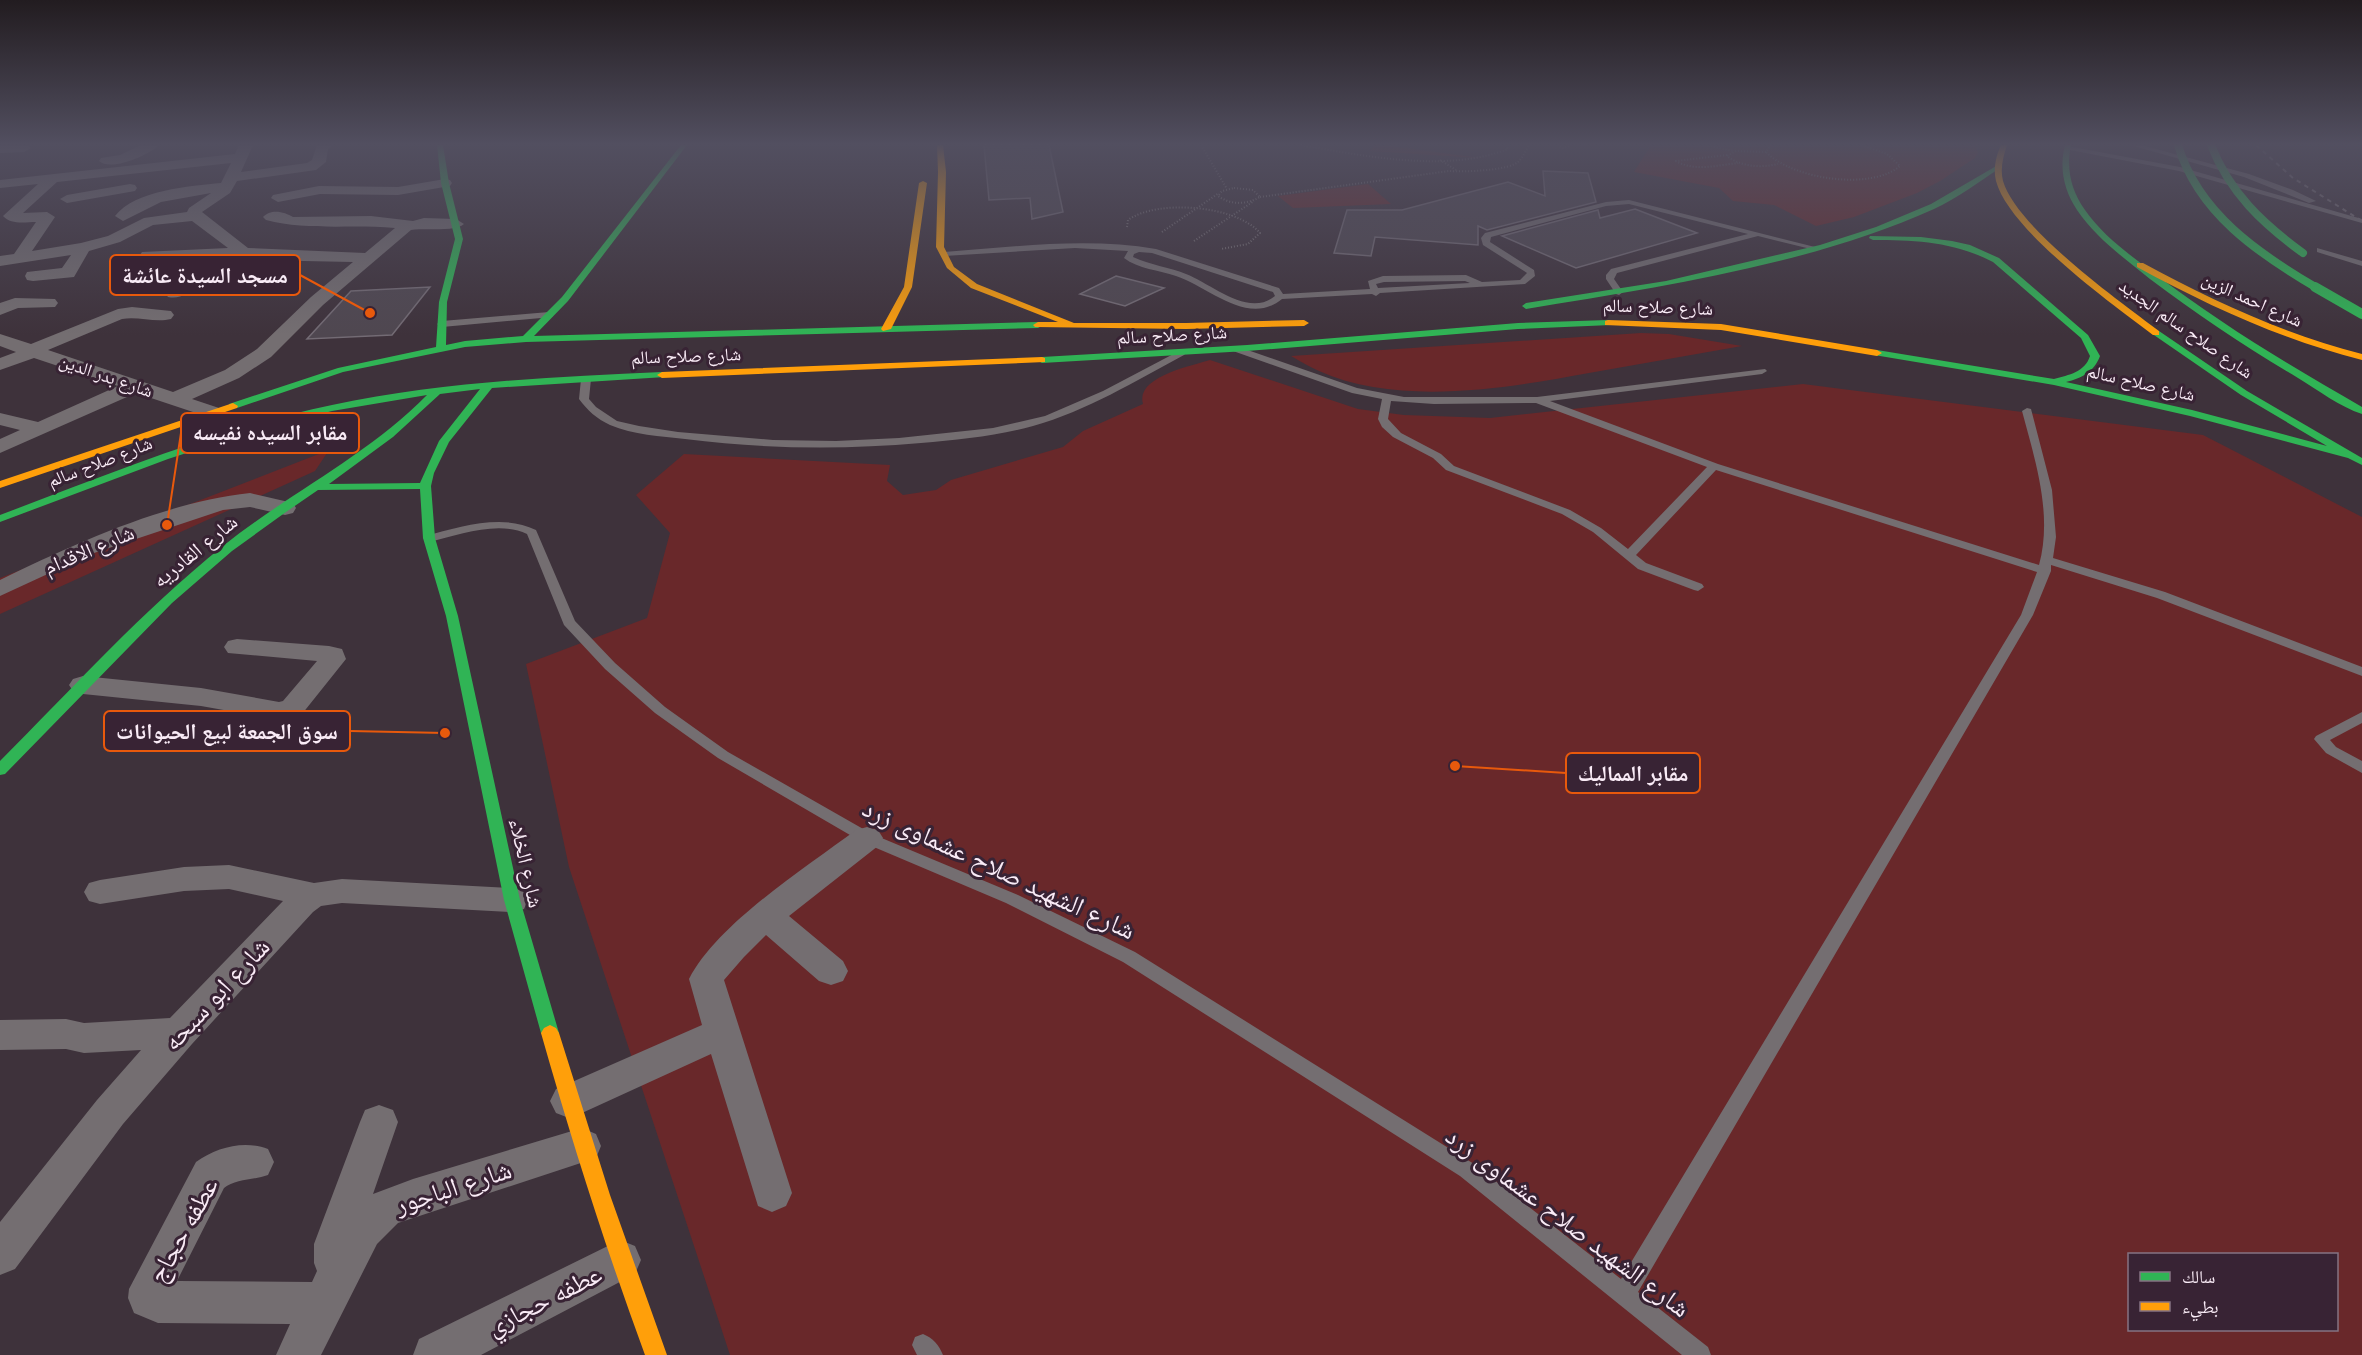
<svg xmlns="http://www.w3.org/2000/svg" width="2362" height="1355" font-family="'PT Sans','Noto Naskh Arabic',sans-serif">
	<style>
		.green { fill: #69282a; fill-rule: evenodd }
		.building { fill: #4f4750; stroke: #736b74; stroke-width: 1.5 }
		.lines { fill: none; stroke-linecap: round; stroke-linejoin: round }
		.path { stroke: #787175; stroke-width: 2; stroke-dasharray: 1 2; stroke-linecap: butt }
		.lane { fill: #746e71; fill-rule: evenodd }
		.street { fill: #746e71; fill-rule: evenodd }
		.fast { fill: #30b455; fill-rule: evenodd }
		.slow { fill: #ff9f0a; fill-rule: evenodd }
		.rail { stroke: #776e74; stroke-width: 2; stroke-dasharray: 4.5 4.5; stroke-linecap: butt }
		.fast-bridge-far1 { stroke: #30b455; stroke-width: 8 }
		.fast-bridge { stroke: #30b455; stroke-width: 10 }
		.labels { text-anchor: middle; stroke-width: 6; stroke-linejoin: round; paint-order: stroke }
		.far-street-label { font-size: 18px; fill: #f9ebf6; stroke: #382334 }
		.street-label { font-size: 21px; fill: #f9ebf6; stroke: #382334 }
		.near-street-label { font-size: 26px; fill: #f9ebf6; stroke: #382334 }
		.leader { fill: none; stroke: #e8590c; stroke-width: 2 }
		.callout-dot { fill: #e8590c; stroke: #382334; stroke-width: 2 }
		.callout { fill: #382334; stroke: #e8590c; stroke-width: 2 }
		.callout-label { font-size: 22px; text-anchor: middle; font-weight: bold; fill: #f9ebf6 }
	</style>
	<rect width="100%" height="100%" fill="#3e323b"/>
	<path class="green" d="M1375,145H1385L1479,158L1370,151Z
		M1651,145H1975L1978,153L1975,158L1940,181L1917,193L1854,217L1816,226L1774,205L1733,201L1719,188L1634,172Z
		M1368,184L1391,204L1293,208L1278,196Z
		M1641,333L1669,334L1742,346C1691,355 1640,364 1589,373C1507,388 1399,407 1319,371C1310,367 1300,361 1291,356Z
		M1210,360L1358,409L1404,415L1490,418L1803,384L2203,435L2362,517V1355H730L569,867L526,664L647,618L670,533L636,495L684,454L890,465L887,481L903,495L936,490L951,480L1063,447L1083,431L1143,404C1135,377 1191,366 1210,360ZM2130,1254H2336V1330H2130Z
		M329,450L315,471L0,614V578Z"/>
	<path class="building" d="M984,145H1049L1063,212L1032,219L1030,198L989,200Z
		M1543,171L1588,173L1596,202L1487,230L1478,226V245L1375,237L1371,256L1334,253L1347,210H1402L1508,182L1545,196Z
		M1635,209L1697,233L1576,268L1502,236L1598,210L1600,218Z
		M1116,276L1164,288L1125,306L1080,294Z
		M430,287L392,335L307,339L351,291Z"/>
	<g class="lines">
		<path class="path" d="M1201,145L1227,189
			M1301,145C1364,156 1447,173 1508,149L1505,145
			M1557,145L1563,148L1570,146L1568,145
			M1581,145H1586
			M1705,145L1734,151
			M1771,145L1766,152C1792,179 1871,191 1900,166L1887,154L1861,145
			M1766,152L1736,151L1727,156C1742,167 1760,168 1778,164
			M1727,155L1676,161C1694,172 1718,165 1738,163
			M1440,160L1456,170
			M1234,188L1253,190L1260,197C1246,205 1231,205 1218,196L1222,191Z
			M1260,197L1449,171C1463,172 1510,171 1519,161C1523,157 1526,150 1529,145
			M1127,227L1128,220C1157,199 1236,205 1260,233L1248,244L1221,249
			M1162,232L1219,193
			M1194,241L1254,201"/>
		<path class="lane" d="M2130,145H2141L2249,174L2293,190L2316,201L2309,203L2244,177Z
			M2067,146L2180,167L2362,219V223L2179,171L2065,149Z
			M1629,200L1819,248L1815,250L1758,236L1617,273L1614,279L1623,292L1619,295L1616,294L1606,279V275L1611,269L1748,234L1629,204L1606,206L1491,237L1490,242L1534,270L1535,276L1525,284L1380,293L1376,296L1372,294L1282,299C1248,327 1209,287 1176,276C1159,270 1138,269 1124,258L1128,251L1075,248L944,256L940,254L944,252C1013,247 1087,237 1156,249L1279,288L1283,294L1370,289L1368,281L1383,276L1466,275L1482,282L1520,280L1527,273L1483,245L1481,238L1485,233L1606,202ZM1139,252L1152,253L1273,292L1275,296C1248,318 1212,284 1186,274C1169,267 1150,265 1133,257L1134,254ZM1465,281L1470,283L1378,288L1376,284L1384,282Z
			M2317,248L2362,261V266L2317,252Z
			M549,312L553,315L552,317L442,327L437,324L442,321Z
			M1233,347H1239L1357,388L1404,397H1537L1765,369L1767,371L1762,374L1550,401L1718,464L2039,565C2053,514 2035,460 2022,411L2027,408L2031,409L2052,490L2056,537L2053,558L2165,592L2362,667V676L2157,598L2051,565V571L2033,615L1638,1292L1708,1347L1711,1355H1682L1460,1176L1123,962L1006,903L862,842L718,758L655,713L605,669L564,625L527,534C498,520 459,535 429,542L423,538L425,536C460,527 502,513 536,530L575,621L615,663L665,707L728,752L872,834L1018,895L1135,952L1474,1164L1621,1279L2021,615L2037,572L1716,470L1636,555L1646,563L1702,584L1704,587L1698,591L1694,590L1638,569L1593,532L1562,514L1446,470L1433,458L1393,437L1382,427L1378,419L1382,399L1352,393L1233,351ZM1391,401L1434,404L1536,403L1707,467L1628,549L1601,528L1570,510L1454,466L1441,454L1401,433L1388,419Z
			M1181,350L1186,353L1184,355C1135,381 1087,411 1033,426C997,436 958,440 921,443C842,450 764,449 685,439C661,436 633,435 610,425C597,419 587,410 579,399L581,379L586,376L591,379L589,399L596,407L617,421L639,426L678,432L773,440L836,441L899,438L993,428L1045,416L1103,391Z
			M2362,712V723L2330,740L2336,747L2362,761V773L2326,753L2314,739L2316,736Z
			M923,1334C933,1338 939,1345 943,1355H917L912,1345L915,1337Z"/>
		<path class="street" d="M0,145H28L31,148L24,152L0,153Z
			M141,145H159C149,155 111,172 99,161L101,158L120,155Z
			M239,145H253L241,172L307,163L312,160L317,145H332L328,149L326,162L316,170L237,181L230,193L202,212L248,248L365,253L395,228C352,224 307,231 266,220L263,217C271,208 285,212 293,217L371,216L413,221L424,218L456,219L464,224C456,232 424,228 411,230L323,305L271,357L239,378L192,399L219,408L222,412L219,416H205L136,393L0,453V439L20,430L0,425V413L38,422L118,386L34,358L0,370V358L16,352L0,346V334L31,344L118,309L132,307L171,311L174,315L171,319C155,323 138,316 122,319L48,350L173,392L225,370L257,349L311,297L353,262L211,259C204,275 190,302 168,297L165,293C178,277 185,282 195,259L148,260L142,258L140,255L142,252L228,248L192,221L153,225L120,242L89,251L74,277L33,281L27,280L25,276L27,272L62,268L71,255L0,266V256L14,254L36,222C25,222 11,225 3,216L38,184L0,188V180L235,154ZM231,163L221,183C190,186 135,190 115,216L123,221L161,202L211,193L189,208L187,212L144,218L108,236L81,243L32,251L55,217L47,212L23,213L57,182Z
			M445,179L450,180L452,183L450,186L398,195L320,194L278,202L271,198L273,195L319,186L398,187Z
			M130,184L135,185L137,188L135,191L67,203L60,199L67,195Z
			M15,298L55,299L58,303L55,307L18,308L0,315V303Z
			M250,493L293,503L296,508L293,513L285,515L250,507L223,510L91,554L0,596V580C76,543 166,502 250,493Z
			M237,639L329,646L342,649L346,659L302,714L279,720L201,706L83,694L73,691L69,685L73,679L83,676L201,688L279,702L283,701L317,661L228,653L224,647L228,641Z
			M867,827L878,830L883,838L878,846L789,916L843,961L848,971L843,981L831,985L819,981L766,935L744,957L724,980L792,1193L786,1206L772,1212L758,1206L711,1054L582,1113L569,1118L556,1113L550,1101L556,1089L702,1025L689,979C717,924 805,868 856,830Z
			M229,865L314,883L342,879L512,888L524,891L528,900L524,909L512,912L342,903L321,906L313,912L192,1044L123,1124L15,1269L0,1275V1222L97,1100L141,1050L84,1053L66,1049L0,1050V1020L66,1019L84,1023L170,1018L283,901L229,889L184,891L100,904L89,901L84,892L89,883L100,880L184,867Z
			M379,1105L393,1110L398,1122L373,1194L413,1179L582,1128L596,1134L601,1146L596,1158L398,1223L377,1244L321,1355H276L290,1324L158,1323L134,1313L128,1298L129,1289L196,1162C217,1147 244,1140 268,1149L274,1162L268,1175C254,1180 235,1179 224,1188L177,1281L312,1282L317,1271L314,1263V1244L360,1122L365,1110Z
			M620,1240L635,1246L641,1260L635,1274L481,1355H413L419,1339Z"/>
		<path class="fast" d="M437,145H443L449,183L463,239L447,302L446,345L465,341L523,336L562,297L681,145H687L568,301L534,336L1038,322L1043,325L1038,328L526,342L465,347L343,372L237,408H229V404L338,368L436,347L439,302L455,239L441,183Z
			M2065,145H2071C2066,169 2071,190 2085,210C2103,236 2130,255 2155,274C2221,324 2290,366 2362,407V414C2340,407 2318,390 2298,378C2247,348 2198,315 2150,279C2124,258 2096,238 2077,210C2064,190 2059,169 2065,145Z
			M1998,165L2002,167L2000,168C1979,182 1957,198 1934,209C1809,265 1661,287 1526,309L1522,306L1526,303L1666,281L1820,245L1876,227L1931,204Z
			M1870,236L1921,237L1952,241L1970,245L1999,258L2088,335L2100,356C2094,372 2082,378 2066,382L2192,410L2327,446L2241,395L2151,333L2159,331L2247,391L2362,458V465L2348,458L2190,416L2054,385L1874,355L1872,353L1877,350L2054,379C2069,375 2085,372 2090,356L2081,338L1993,262C1955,242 1916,240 1873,240L1869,238Z
			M1608,320L1611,321V325L1518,329L1247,351L1042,363L1037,360L1042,357L1247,345L1518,323Z
			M662,372L667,375L665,377L492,388L449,442L434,473L431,486L435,538L458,616L520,900L559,1033L556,1038L550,1041L544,1038L541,1033L504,900L446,616L423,538L420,489L318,490L286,512L232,551L172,603L5,774L0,775V761C73,688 142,611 223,546C289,493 367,456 427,395L332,411L251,432L168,459L0,522V515C109,474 218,429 332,405C441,382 551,377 662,372ZM480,389L439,441L420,483L329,484L393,437L440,394Z"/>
		<path class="slow" d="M937,145H943L946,172L944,247L954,267L977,284L1074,323H1186L1304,320L1309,323L1304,326L1186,329L1035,327L1033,325L1038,322H1058L971,288L947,268L936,247L938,172Z
			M2001,145H2007C2003,157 2000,169 2003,181C2017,228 2119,301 2159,331V335H2153C2112,304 2009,230 1996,181C1993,169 1996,156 2001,145Z
			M923,181L927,183L912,287L891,329L883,331L881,329L904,287L919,183Z
			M2137,263H2143C2213,301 2284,334 2362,354V360C2282,340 2209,306 2137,267Z
			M1608,320L1721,324L1877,350L1882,353L1877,356L1721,330L1605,325V321Z
			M1042,357L1045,358V362L662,378L657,375L662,372Z
			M233,403L238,406L237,408L0,488V481Z
			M550,1025L556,1028L559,1033L610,1195L667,1355H645C606,1249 572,1142 541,1033L544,1028Z"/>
		<path class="rail" d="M2256,145L2293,178L2362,221"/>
		<path class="fast-bridge-far1" d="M2178,145C2198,213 2259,254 2317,288
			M2211,145C2230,193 2262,223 2303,253"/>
		<path class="fast-bridge" d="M2315,287L2362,314"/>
	</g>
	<linearGradient id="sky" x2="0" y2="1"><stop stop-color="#221c20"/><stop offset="0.43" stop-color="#524f60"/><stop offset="1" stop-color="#524f60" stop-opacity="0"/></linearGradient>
	<rect width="2362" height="335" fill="url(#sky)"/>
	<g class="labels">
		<g class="far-street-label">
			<text transform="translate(2252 300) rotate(24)" y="6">شارع احمد الزين</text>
			<text transform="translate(1658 307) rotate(2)" y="6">شارع صلاح سالم</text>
			<text transform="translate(2186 329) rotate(35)" y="6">شارع صلاح سالم الجديد</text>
			<text transform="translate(1172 335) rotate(-3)" y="6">شارع صلاح سالم</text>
			<text transform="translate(686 356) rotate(-2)" y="6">شارع صلاح سالم</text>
			<text transform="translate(106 376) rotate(19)" y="6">شارع بدر الدين</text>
			<text transform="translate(2141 383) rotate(13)" y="6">شارع صلاح سالم</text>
			<text transform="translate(100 462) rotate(-21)" y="6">شارع صلاح سالم</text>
		</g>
		<g class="street-label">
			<text transform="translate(89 550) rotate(-23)" y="7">شارع الاقدام</text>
			<text transform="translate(195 551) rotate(-39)" y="7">شارع القادريه</text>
			<text transform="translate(526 863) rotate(77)" y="7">شارع الخلاء</text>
		</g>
		<g class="near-street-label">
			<text transform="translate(999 869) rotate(25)" y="9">شارع الشهيد صلاح عشماوى زرد</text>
			<text transform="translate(216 994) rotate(-47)" y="9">شارع ابو سبحه</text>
			<text transform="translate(453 1187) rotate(-18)" y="9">شارع الباجور</text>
			<text transform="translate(1568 1222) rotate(37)" y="9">شارع الشهيد صلاح عشماوى زرد</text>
			<text transform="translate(183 1230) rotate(-61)" y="9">عطفه حجاج</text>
			<text transform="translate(544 1300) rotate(-27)" y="9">عطفه حجازي</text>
		</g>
	</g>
	<path class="leader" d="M370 313L300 275M167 525L181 433M445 733L350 731M1455 766L1566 773"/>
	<g class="callout-dot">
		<circle cx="370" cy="313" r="6"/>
		<circle cx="167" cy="525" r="6"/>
		<circle cx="445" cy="733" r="6"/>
		<circle cx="1455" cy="766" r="6"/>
	</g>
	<g class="callout">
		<rect x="110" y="255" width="190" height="40" rx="6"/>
		<rect x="181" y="413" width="178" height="40" rx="6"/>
		<rect x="104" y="711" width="246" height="40" rx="6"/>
		<rect x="1566" y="753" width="134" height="40" rx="6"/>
	</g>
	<g class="callout-label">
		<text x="205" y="283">مسجد السيدة عائشة</text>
		<text x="270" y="440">مقابر السيده نفيسه</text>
		<text x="227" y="739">سوق الجمعة لبيع الحيوانات</text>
		<text x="1633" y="781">مقابر المماليك</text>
	</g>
	<rect x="2128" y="1253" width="210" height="78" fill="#382334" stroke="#857382" stroke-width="1.5"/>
	<rect x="2140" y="1272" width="30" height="9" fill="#30b455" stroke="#857382" stroke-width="1.5"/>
	<text x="2182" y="1283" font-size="18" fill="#f9ebf6">سالك</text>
	<rect x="2140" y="1302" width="30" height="9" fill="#ff9f0a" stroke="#857382" stroke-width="1.5"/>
	<text x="2182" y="1313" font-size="18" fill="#f9ebf6">بطيء</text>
</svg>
